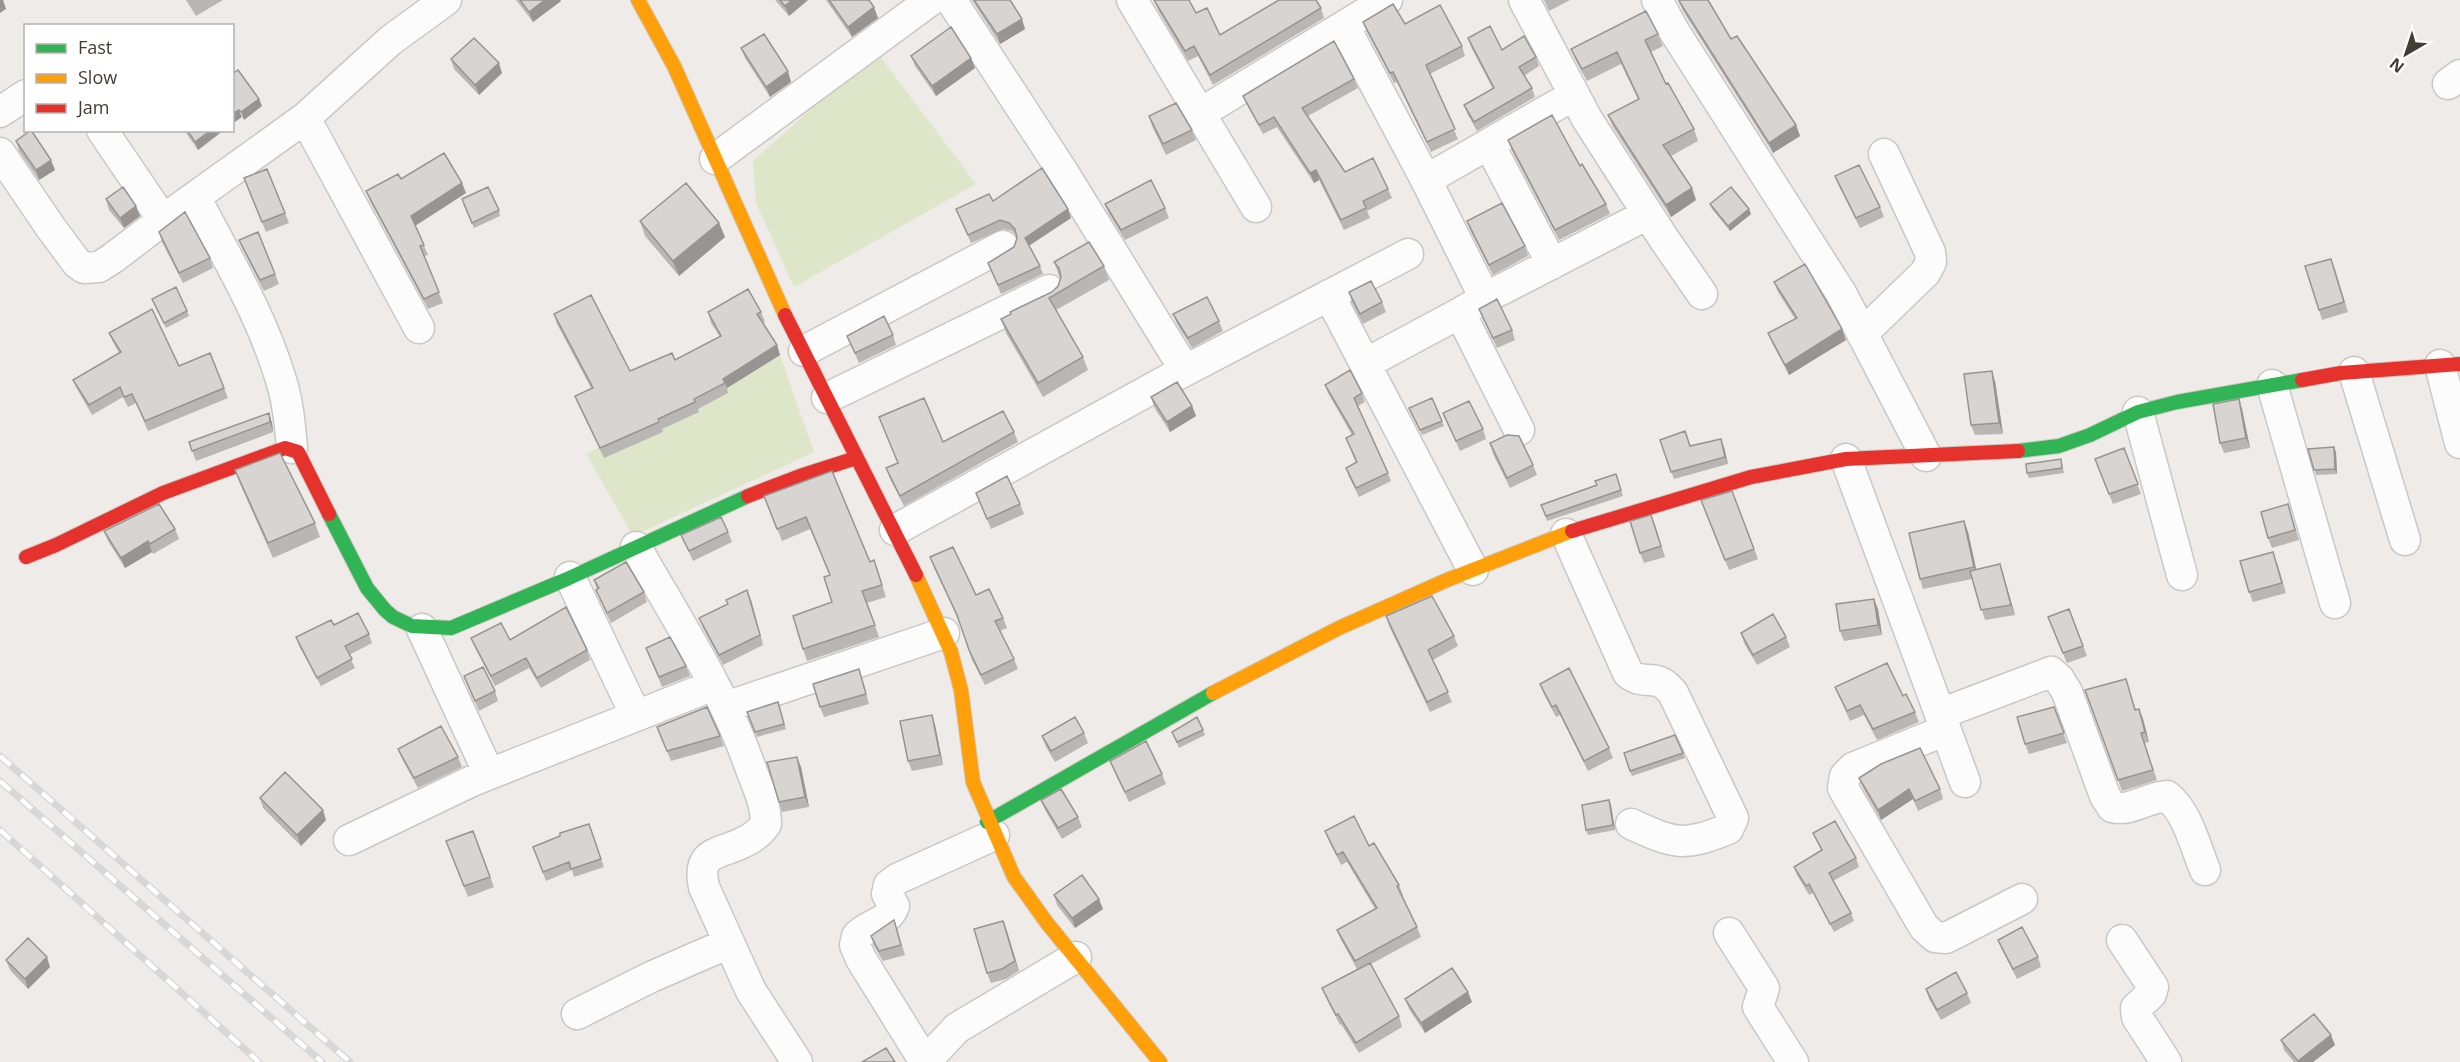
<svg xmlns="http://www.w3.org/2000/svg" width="2460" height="1062" font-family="'Open Sans',sans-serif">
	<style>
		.green { fill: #dee6ca }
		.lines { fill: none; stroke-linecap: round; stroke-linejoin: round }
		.street-casing { stroke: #cbc8c4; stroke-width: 33 }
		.fast-casing { stroke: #cfcac2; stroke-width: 16 }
		.slow-casing { stroke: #cfcac2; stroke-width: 16 }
		.jam-casing { stroke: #cfcac2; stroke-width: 16 }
		.street { stroke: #fcfcfc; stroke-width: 30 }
		.fast { stroke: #30b455; stroke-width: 14 }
		.slow { stroke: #ff9f0a; stroke-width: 14 }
		.jam { stroke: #e5322d; stroke-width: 14 }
		.rail-casing { stroke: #d8d7d7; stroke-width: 7 }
		.rail { stroke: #fff; stroke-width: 4.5; stroke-dasharray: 14; stroke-linecap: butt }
		.wall { fill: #bab6b4 }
		.shaded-wall { fill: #979492 }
		.building { fill: #d8d4d1; stroke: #979492; stroke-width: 1.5 }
	</style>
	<rect width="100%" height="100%" fill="#eeebe8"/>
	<path class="green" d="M876,51L976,184L794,287L756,203L753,161Z
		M780,355L814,452L633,536L586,454Z"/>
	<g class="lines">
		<g class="street-casing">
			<path id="street" d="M951,0L1063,172L1185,370
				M1132,0L1256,207
				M1524,0L1587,119L1664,239L1702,294
				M1657,0L1674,31L1841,293L1926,456
				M1344,26L1426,180L1480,288L1483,299L1460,313L1365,364
				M2448,84L2460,75
				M0,112L26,95
				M1199,114L1387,0
				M305,118L419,328
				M102,130L163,220L305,118L391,40L446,0
				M1489,144L1552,264
				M0,153L51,228L77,263L84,268L99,267L113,258L163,220
				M715,159L931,0
				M1426,180L1574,95
				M195,197C226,256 262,316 281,380C288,402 290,425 292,448
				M1329,295L1473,570
				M1483,299L1648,214
				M1460,313L1519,430
				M1862,334L1925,273L1931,262L1930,252L1884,154
				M804,351L1003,246
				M2440,365L2460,443
				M2354,372L2405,540
				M2272,385L2335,603
				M827,398L1049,290
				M2138,412L2182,575
				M1846,459L1965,782
				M895,530L1171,378L1408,254
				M1566,534L1628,673C1647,688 1654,670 1673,693L1733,818L1728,829C1683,847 1675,844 1631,824
				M636,547C677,620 725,692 752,772C759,789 766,806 766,824C760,832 753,838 744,842C719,855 696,850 704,887L751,991L797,1062
				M570,577L636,716
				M422,629L489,774
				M726,707L944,633
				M1940,714L2051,672L2059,679L2067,692L2105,796L2112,807C2131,812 2148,797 2167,796C2188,813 2195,846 2205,870
				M1946,730L1853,768L1845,776L1843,788L1924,927L1935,937L1946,938L2022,899
				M349,840L472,781L714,685
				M1729,933L1764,988L1758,1007L1793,1062
				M2122,940L2153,987L2151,994L2136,1008L2137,1017L2166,1062
				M577,1014L651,977L729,943
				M925,1062L861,959L855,945L857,936C869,924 888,923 894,906L887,894L889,885L897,879L994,835
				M925,1062L957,1028L1076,957"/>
		</g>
		<g class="fast-casing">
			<path id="fast" d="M2018,451L2059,446L2090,435L2138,412L2177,402L2302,380
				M329,514L367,588L385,610L393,617L412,626L451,628L567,579L748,496
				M987,822L1213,693"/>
		</g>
		<g class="slow-casing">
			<path id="slow" d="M638,0L674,66L785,315
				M916,575L951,652L961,690L973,782L1014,877L1047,923L1160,1062
				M1213,693L1339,628L1447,580L1572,531"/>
		</g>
		<g class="jam-casing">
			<path id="jam" d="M785,315L916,575
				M2302,380L2341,373L2460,364
				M748,496L800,476L856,458
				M1572,531L1751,477L1846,459L2018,451
				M26,557L56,545L163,493L285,448L298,452L329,514"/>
		</g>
		<use href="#street" class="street"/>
		<use href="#fast" class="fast"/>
		<use href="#slow" class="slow"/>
		<use href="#jam" class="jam"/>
		<g class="rail-casing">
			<path id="rail" d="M0,756L350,1062
				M0,781L322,1062
				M0,830L259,1062"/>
		</g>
		<use href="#rail" class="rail"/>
	</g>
	<path class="wall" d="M186,0H223L196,16Z
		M516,0H560L561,1L533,22Z
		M775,0H808L789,16Z
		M826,0H869L878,18L852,37Z
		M972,0H1010L1025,29L1000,44Z
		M1154,0L1196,13L1220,35L1321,8L1324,18L1213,85L1198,56L1188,61L1158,10Z
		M1544,0H1570L1549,11Z
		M1679,1L1731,39L1796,125L1800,136L1773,153L1683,11Z
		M1363,22L1405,24L1462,46L1465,56L1430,74L1458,139L1431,152L1397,82L1394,83L1367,32Z
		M1658,34L1663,46L1651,52L1666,84L1694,129L1698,141L1671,156L1692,188L1696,200L1671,217L1613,127L1608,115L1638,99L1621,64L1587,81L1576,61L1571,49Z
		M1468,38L1502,50L1536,57L1539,66L1524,76L1532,88L1535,97L1477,131L1468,115L1464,105L1493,89L1471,47Z
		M741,48L791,82L770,97L745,58Z
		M911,56L975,68L936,96L915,66Z
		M451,59L502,73L479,95L454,69Z
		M1354,79L1358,88L1308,116L1345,172L1388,189L1392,198L1367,211L1370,218L1344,230L1319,180L1314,183L1277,127L1263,134L1247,105L1243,96Z
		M1149,116L1192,130L1196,140L1166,155L1152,126Z
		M184,130H224L198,150Z
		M1508,140L1580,166L1606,204L1610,214L1559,240L1512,151Z
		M16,141L55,170L39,180L19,151Z
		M1835,176L1880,207L1884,217L1860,228L1839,186Z
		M401,179L466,193L415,225L428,255L424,256L443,303L428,309L370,201L366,191Z
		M248,188L285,213L289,223L266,232Z
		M106,199L140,216L124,228L109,210Z
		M993,201L1071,218L1029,246L1040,266L1043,274L1001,294L988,263L1014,247L1017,236L1012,231L1003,229L971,243L956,209Z
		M463,204L499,210L500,216L474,228Z
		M1105,204L1165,208L1169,218L1125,240L1109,214Z
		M1710,204L1751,214L1730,231L1712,209Z
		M640,221L719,223L725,237L679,276L645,236Z
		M1467,221L1525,246L1528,256L1493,275L1471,232Z
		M159,232L210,258L213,268L183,283L162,242Z
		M258,232L279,284L264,291L243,250L239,240Z
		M1054,262L1104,266L1109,280L1056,310L1083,357L1088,370L1043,397L1006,333L1001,319L1052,292L1058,286L1061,278L1059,276Z
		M2335,269L2348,312L2322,320L2319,310Z
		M1774,282L1846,340L1789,375L1772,343L1768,333L1795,319L1778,292Z
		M1349,292L1382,302L1386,312L1363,324L1352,303Z
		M152,299L187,311L189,316L166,328Z
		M1479,309L1512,330L1515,340L1497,348L1483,319Z
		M708,312H761L765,322L763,323L777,345L780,355L727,388L728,393L698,409L699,412L662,429L663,432L604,458L579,406L575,396L591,388L557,324L554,314L630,371L675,360L720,337L711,323Z
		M1173,314L1219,321L1223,331L1192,348L1177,324Z
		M109,333L224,388L228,398L148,431L136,403L128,407L123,397L92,415L77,389L73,380L119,353L113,342Z
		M893,335L896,345L859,363L847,336Z
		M1995,381L2003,434L1975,435L1971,425Z
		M1325,385L1362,393L1365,402L1358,406L1391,481L1359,497L1349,477L1346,468L1356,463L1346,438L1352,435L1328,393Z
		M1151,397L1192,406L1196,416L1170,432L1154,407Z
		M1432,398L1444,426L1422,435L1409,408Z
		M2242,409L2250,448L2224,453L2220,443Z
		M269,413L272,423L273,432L196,461L189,442Z
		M1443,413L1483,429L1486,439L1460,451Z
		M879,417L943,442L1014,432L1018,442L904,506L890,479L886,468L898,463Z
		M1660,440L1691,446L1724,447L1728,464L1674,479Z
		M1490,443L1533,465L1537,475L1510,488L1493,454Z
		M2124,448L2141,494L2113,504L2095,459Z
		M2308,449L2336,452L2337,474L2316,475Z
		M2061,459L2064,473L2029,478L2027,473Z
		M235,470L315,523L320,537L273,558L240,484Z
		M832,471L870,562L874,560L886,597L867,603L879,637L807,661L803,649L832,602L830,575L810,529L782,541L764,496Z
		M1616,474L1623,496L1547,521L1541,505L1597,485Z
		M1732,491L1758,559L1729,570L1701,500Z
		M976,493L1020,504L1024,514L991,529Z
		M2288,504L2299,540L2272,548L2268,538Z
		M1964,521L1968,532L1976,570L2000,564L2015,615L1985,620L1972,579L1923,589L1920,579Z
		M1655,525L1665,557L1644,563L1640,553Z
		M175,529L179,539L153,554L152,552L125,568L108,541L104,531Z
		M728,532L732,542L693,561L681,535Z
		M930,557L1003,618L1007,628L1000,631L1014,659L1018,669L985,685L972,660L960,623L934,568Z
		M2277,562L2286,593L2253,602L2249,592Z
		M594,580L644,592L647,602L611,623L600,600Z
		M751,600L763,645L723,665L703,628L699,618L728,604Z
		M1878,609L1882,635L1844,641L1840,631Z
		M2069,609L2087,656L2067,663L2048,617Z
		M1386,616L1454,636L1458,646L1433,660L1452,702L1430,712L1389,626Z
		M334,625L369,634L372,643L349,655L355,668L321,686L299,646L296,637Z
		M1741,633L1786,637L1790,647L1757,665L1744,643Z
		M471,638L510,640L587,650L590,660L541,688L529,668L495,686L475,648Z
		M646,648L686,666L690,676L662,687Z
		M859,669L869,704L824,717L820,707Z
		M464,676L495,691L498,701L479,711Z
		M2126,679L2136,710L2139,709L2143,719L2149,742L2144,743L2157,780L2122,791L2085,690Z
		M1540,684L1609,748L1613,758L1588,771L1560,715L1556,717L1544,694Z
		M1835,687L1903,696L1915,712L1919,722L1877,740L1864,715L1850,721Z
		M778,702L786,729L757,737L747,712Z
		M2054,707L2067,743L2029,754L2025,744Z
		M935,725L943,765L912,771L908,761Z
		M657,727L720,736L724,746L671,761Z
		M1203,730L1205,735L1179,748L1172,732Z
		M1084,733L1088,743L1055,762L1046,747L1042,736Z
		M398,749L458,757L462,767L418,788L402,759Z
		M1683,753L1685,758L1632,776L1630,771Z
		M1110,761L1162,774L1166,784L1129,802L1114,771Z
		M801,767L809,807L782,812L779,802Z
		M1859,778L1940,789L1943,799L1918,811L1913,799L1881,820L1863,788Z
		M260,798L326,820L301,846L263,808Z
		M1041,800L1078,817L1082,827L1062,839L1045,810Z
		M1609,800L1611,805L1615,830L1588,835L1586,830Z
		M589,824L604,867L574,877L572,870L546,881L533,847Z
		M473,831L494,887L468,897L446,841Z
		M1325,831L1369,846L1399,885L1403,895L1402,896L1417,927L1421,937L1371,964L1399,1016L1402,1027L1359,1053L1341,1024L1340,1025L1326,998L1322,988L1357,969L1341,940L1337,930L1375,909L1347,862L1341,865L1329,841Z
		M1813,833L1856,858L1859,867L1833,881L1851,913L1854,921L1834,932L1813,893L1809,895L1797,875L1794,867L1821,850Z
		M1054,895L1103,909L1075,928L1057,905Z
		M894,920L905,955L883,961L874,946L871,936Z
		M1003,921L1019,971L1006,979L991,983L987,973Z
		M1998,940L2038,957L2041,967L2017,979L2002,950Z
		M6,960L50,967L28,989L10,970Z
		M1926,989L1967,993L1971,1003L1941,1020L1929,999Z
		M1405,999L1472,1002L1425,1033L1409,1009Z
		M2281,1040L2335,1045L2313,1062H2294L2284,1050Z"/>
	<path class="shaded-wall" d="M0,0H3L6,9L0,13Z
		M545,0H560L561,1L533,22L529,12Z
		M792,0H808L789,16L785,6Z
		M874,7L878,18L852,37L848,27Z
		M1022,19L1025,29L1000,44L997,34Z
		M971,58L975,68L936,96L932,86Z
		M499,63L502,73L479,95L475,85Z
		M788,71L791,82L770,97L766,87Z
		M259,99L262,106L244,120L241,112Z
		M239,110L242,117L232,124V114Z
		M1796,125L1800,136L1773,153L1769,143Z
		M211,130H224L198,150L195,142Z
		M51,160L55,170L39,180L36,170Z
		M1316,170L1319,180L1314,183L1310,173Z
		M462,183L466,193L415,226L411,216Z
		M1692,188L1696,200L1671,217L1666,205Z
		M136,206L140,216L124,228L120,218Z
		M1068,209L1071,218L1028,246L1025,238Z
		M1749,209L1751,214L1730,231L1728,226Z
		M719,223L725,237L679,276L673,261Z
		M1842,329L1846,340L1789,375L1785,365Z
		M777,345L780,355L727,388L723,379Z
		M1992,371L1995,381L2003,434L1999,423Z
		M2239,399L2242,409L2250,448L2246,438Z
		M1192,406L1196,416L1170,432L1167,422Z
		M269,413L272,423L273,432L270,422Z
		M1721,439L1724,447L1728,464L1725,457Z
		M2334,447L2336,452L2337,474L2335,469Z
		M1964,521L1968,532L1978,577L1974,567Z
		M148,541L152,552L125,568L121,558Z
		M2000,564L2003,574L2015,615L2011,605Z
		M747,590L751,600L763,645L760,635Z
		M1874,599L1878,609L1882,635L1878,625Z
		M2139,709L2143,719L2149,742L2145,732Z
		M932,715L935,725L943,765L940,755Z
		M797,757L801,767L809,807L805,797Z
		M1909,789L1913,799L1881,820L1878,810Z
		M1609,800L1611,805L1615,830L1613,825Z
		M323,810L326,820L301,846L297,835Z
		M1099,899L1103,909L1075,928L1072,918Z
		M1003,921L1007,931L1019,971L1015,961Z
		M47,957L50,967L28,989L25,979Z
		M1468,992L1472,1002L1425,1033L1421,1023Z
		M2331,1035L2335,1045L2313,1062H2298V1061Z"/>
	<path class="building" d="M520,0H545L529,12Z
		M780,0H792L785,6Z
		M829,0H869L874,7L848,27Z
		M974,0H1010L1022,19L997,34Z
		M1154,0H1189L1196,13L1207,8L1220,35L1279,0H1316L1321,8L1210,75L1194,46L1185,51Z
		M1681,0H1708L1731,39L1737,36L1796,125L1769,143L1679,1Z
		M1393,4L1405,24L1440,5L1462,46L1426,65L1455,129L1427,142L1393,72L1390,73L1363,22Z
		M1646,11L1658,34L1645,40L1666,84L1668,83L1694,129L1663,145L1692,188L1666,205L1608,115L1639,99L1617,52L1582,69L1571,49Z
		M1490,26L1502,50L1524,36L1536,57L1519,67L1532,88L1474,122L1464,105L1494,88L1468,38Z
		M951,27L971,58L932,86L911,56Z
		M764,34L788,71L766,87L741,48Z
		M474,38L499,63L475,85L451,59Z
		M1334,41L1354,79L1302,108L1345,172L1373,158L1388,189L1363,201L1366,208L1341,220L1316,170L1310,173L1274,117L1259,125L1243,96Z
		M238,70L259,99L241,112L239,110L232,114V74Z
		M1176,103L1192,130L1163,144L1149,116Z
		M1552,115L1580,166L1582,164L1606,204L1555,230L1508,140Z
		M31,130L51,160L36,170L16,141Z
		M187,130H211L195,142Z
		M444,153L462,183L411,216L424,245L420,246L439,292L424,299L366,191L398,174L401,179Z
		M1859,165L1880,207L1856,218L1835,176Z
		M1042,168L1068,209L1025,238L1040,266L998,285L988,263L1014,247L1017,238L1015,229L1009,223L1000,220L968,235L956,209L989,194L993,201Z
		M267,169L285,213L262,222L244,178Z
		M1151,180L1165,208L1121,230L1105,204Z
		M686,183L719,223L673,261L640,221Z
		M123,187L136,206L120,218L106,199Z
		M488,187L499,210L472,223L462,199Z
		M1731,187L1749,209L1728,226L1710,204Z
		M1502,203L1525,246L1489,265L1467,221Z
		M185,212L210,258L179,273L159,232Z
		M258,232L275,274L260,280L239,240Z
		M1089,242L1104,266L1049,298L1083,357L1038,383L1001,319L1011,314L1010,312L1052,292L1058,286L1061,277L1059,268L1054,262Z
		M2331,259L2344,302L2319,310L2305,266Z
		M1805,264L1842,329L1785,365L1768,333L1797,318L1774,282Z
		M1371,281L1382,302L1360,314L1349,292Z
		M176,287L187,311L164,323L152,299Z
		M748,289L761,312L757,314L777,345L723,379L725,383L694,399L695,402L658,419L659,422L600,448L575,396L593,388L554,314L591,295L630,371L672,353L675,360L721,336L708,312Z
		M1207,297L1219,321L1188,338L1173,314Z
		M1497,299L1512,330L1493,338L1479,309Z
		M152,309L179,366L210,353L224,388L145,421L132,394L124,397L120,387L89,405L73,380L121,352L109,333Z
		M884,316L893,335L855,353L847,336Z
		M1350,370L1362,393L1354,398L1388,473L1356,488L1346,468L1357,462L1346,438L1354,434L1325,385Z
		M1992,371L1999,423L1971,425L1964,374Z
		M1177,382L1192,406L1167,422L1151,397Z
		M924,398L943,442L1003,411L1014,432L900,496L886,468L898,463L879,417Z
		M1432,398L1442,421L1420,430L1409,408Z
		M2239,399L2246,438L2220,443L2213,404Z
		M1469,401L1483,429L1456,441L1443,413Z
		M269,413L270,422L192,451L189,442Z
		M1685,431L1690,446L1721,439L1725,457L1671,472L1660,440Z
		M1507,435L1519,436L1533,465L1507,478L1490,443Z
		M2334,447L2335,469L2314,470L2308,449Z
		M2124,448L2138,484L2109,494L2095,459Z
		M280,453L315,523L268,543L235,470Z
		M2061,459L2062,468L2027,473L2026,464Z
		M832,471L870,562L874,560L882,585L862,591L875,625L803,649L793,616L832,602L824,577L830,575L806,517L777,529L764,496Z
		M1616,474L1621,490L1546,516L1541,505L1597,485L1595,481Z
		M1007,476L1020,504L987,519L976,493Z
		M1732,491L1754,549L1725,560L1701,500Z
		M159,504L175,529L150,544L148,541L121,558L104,531Z
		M2288,504L2295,530L2268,538L2261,512Z
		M1651,515L1661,546L1640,553L1630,521Z
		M721,517L728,532L689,551L681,535Z
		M1964,521L1974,567L1920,579L1909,533Z
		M953,547L976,595L989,589L1003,618L995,621L1014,659L981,675L969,650L957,615L930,557Z
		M2273,552L2282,583L2249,592L2240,561Z
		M626,562L644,592L607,613L596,590L599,588L594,580Z
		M2000,564L2011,605L1981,610L1970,571Z
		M747,590L760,635L719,655L699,618L728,604L726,600Z
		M1432,596L1454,636L1428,650L1448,692L1427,702L1386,616Z
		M1874,599L1878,625L1840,631L1836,604Z
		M566,607L587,650L537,678L526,658L491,676L471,638L501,623L510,640Z
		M2069,609L2083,646L2063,653L2048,617Z
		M358,613L369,634L345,646L352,659L317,678L296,637L331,620L334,625Z
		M1773,614L1786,637L1753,655L1741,633Z
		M670,637L686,666L659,677L646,648Z
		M1887,663L1903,696L1906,694L1915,712L1873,729L1860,705L1847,711L1835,687Z
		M483,667L495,691L475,701L464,676Z
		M1569,668L1609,748L1584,761L1556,705L1552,707L1540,684Z
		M859,669L866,694L820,707L813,684Z
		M2126,679L2135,710L2139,709L2145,732L2141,733L2153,770L2118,780L2085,690Z
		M778,702L784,724L755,732L747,712Z
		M707,707L720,736L667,751L657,727Z
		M2054,707L2064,733L2025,744L2017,717Z
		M932,715L940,755L908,761L900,721Z
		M1075,717L1084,733L1051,751L1042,736Z
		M1197,717L1203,730L1177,742L1172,732Z
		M441,726L458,757L414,778L398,749Z
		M1675,735L1683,753L1630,771L1624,753Z
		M1146,741L1162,774L1125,792L1110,761Z
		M1920,748L1940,789L1915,801L1909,789L1878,810L1859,778L1881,764Z
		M797,757L805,797L779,802L767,762Z
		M285,772L323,810L297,835L260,798Z
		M1061,789L1078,817L1058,828L1041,800Z
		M1609,800L1613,825L1586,830L1582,805Z
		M1354,816L1369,846L1374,843L1399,885L1397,886L1417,927L1355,961L1337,930L1377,908L1343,852L1337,855L1325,831Z
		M1835,821L1856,858L1829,873L1851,913L1830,924L1809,884L1806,886L1794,867L1822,850L1813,833Z
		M589,824L601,859L571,869L569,862L543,872L533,847L560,836V833Z
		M473,831L490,877L464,886L446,841Z
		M1082,875L1099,899L1072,918L1054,895Z
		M894,920L901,945L879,951L871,936Z
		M1003,921L1015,961L1002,969L987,973L974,929Z
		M2022,927L2038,957L2013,969L1998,940Z
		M28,938L47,957L25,979L6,960Z
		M1370,963L1399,1016L1356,1043L1338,1014L1336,1015L1322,988Z
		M1452,968L1468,992L1421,1023L1405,999Z
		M1956,972L1967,993L1937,1010L1926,989Z
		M2314,1014L2331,1035L2298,1061L2281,1040Z
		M886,1048L895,1062H862Z"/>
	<rect x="24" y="24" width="210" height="108" fill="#ffffff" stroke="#b4b1ae" stroke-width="1.5"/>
	<rect x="36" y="44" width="30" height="9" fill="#30b455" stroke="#b4b1ae" stroke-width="1.5"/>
	<text x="78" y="54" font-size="18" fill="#433c35">Fast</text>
	<rect x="36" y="74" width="30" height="9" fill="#ff9f0a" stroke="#b4b1ae" stroke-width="1.5"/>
	<text x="78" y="84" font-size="18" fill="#433c35">Slow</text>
	<rect x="36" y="104" width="30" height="9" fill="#e5322d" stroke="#b4b1ae" stroke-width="1.5"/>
	<text x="78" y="114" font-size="18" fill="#433c35">Jam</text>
	<g transform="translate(2406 54) rotate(219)" stroke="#ffffff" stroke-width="4.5" paint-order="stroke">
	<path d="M0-4.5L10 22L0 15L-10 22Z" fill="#433c35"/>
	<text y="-9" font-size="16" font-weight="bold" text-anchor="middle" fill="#433c35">N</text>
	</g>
</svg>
